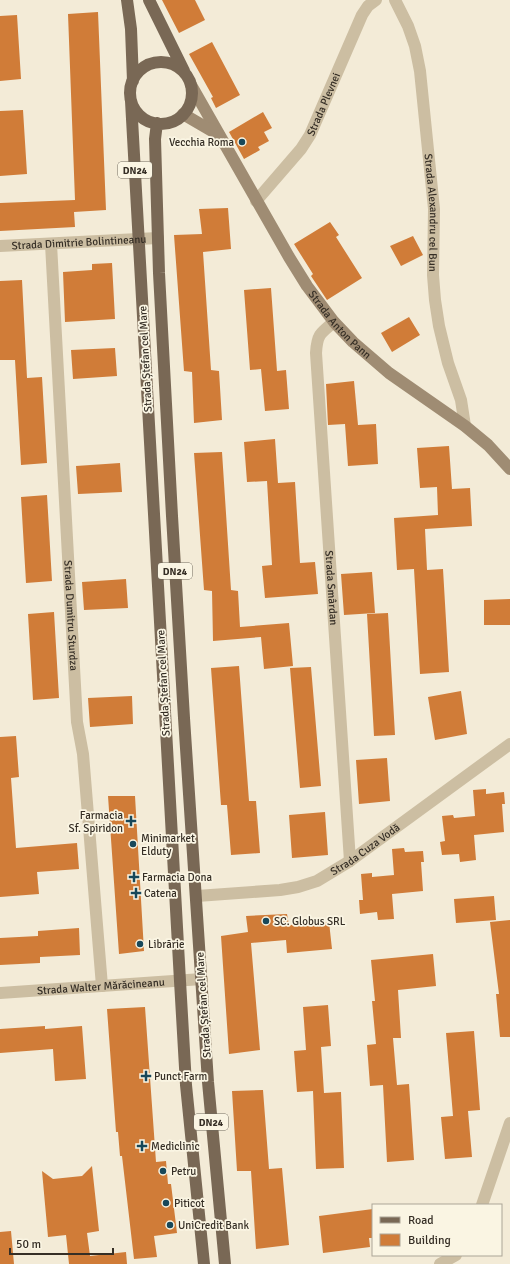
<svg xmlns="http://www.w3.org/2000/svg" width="510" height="1264" font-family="Signika,sans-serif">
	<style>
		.building { fill: #d07c38 }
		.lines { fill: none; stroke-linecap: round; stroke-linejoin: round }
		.street { stroke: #ccbea2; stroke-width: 12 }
		.secondary { stroke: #9f8c73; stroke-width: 12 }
		.primary { stroke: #796855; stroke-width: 12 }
		.poi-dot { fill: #18485a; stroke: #faf5e3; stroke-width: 1.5 }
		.labels { text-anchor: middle; stroke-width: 3.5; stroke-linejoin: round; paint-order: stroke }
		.shield { fill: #faf5e3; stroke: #706a5e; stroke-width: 1 }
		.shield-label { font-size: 10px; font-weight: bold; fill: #352e25 }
		.street-label { font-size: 11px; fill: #352e25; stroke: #faf5e3 }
		.poi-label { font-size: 11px; fill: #352e25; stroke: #faf5e3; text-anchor: start }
	</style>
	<rect width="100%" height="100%" fill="#f3ebd7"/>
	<path class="building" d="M162,0H195L205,20L179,33Z
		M98,12L106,210L74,212L75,227L0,231V203L75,200L68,14Z
		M17,15L21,79L0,81V16Z
		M212,42L240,95L216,108L211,98L213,97L189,54Z
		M23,110L27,174L0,176V111Z
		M263,112L272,128L264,132L269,141L258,147L260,150L244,159L229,132Z
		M228,208L231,249L203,252L211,370L219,371L222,420L194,423L192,372L184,371L174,235L202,234L199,209Z
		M330,222L339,235L336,237L362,278L327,300L311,276L313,274L294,244Z
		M413,236L423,255L401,266L390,246Z
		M112,263L115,319L65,322L63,272L92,270V264Z
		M22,280L27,378L42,377L47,463L21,465L15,360H0V281Z
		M271,288L277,371L286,370L289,409L265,411L261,369L250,370L244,290Z
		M409,317L420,335L392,352L381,333Z
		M115,348L117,376L73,379L71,350Z
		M354,381L358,425L376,424L378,464L348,466L345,424L328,425L326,384Z
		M275,439L278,483L295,482L300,563L315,562L318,594L265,598L262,566L272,565L267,481L247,482L244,442Z
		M449,446L452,489L470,488L472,526L425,529L427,570L443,569L449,672L420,674L414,569L397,570L394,518L438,515L437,487L420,488L417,448Z
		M222,452L231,590L238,591L240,627L289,623L293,666L264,669L261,637L213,641L212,591L204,590L194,453Z
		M120,463L122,492L78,494L76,466Z
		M47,495L52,581L26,583L21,497Z
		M372,572L375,613L344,615L341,574Z
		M126,579L128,608L84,610L82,582Z
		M510,599V625H484V600Z
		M54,612L59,698L33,700L28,614Z
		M388,613L395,735L374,736L367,614Z
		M239,666L249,801H256L260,853L231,855L227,805H221L211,668Z
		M311,667L321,786L300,788L290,668Z
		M461,691L467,734L435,740L428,697Z
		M132,696L133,724L90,727L88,698Z
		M16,736L19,777L11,778L16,848L77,843L79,869L37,872L39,894L0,897V737Z
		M387,758L390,801L359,804L356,760Z
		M486,789V794L504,792L505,804H502L504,832L474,835L476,860L460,862L459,854L442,855L440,842L445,841L442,816L453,815L454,818L475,816L473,790Z
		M108,796H135L144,951L119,954Z
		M325,812L328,855L292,858L289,815Z
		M404,848L405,852L423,851L424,862H421L423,891L392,894L394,919L378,920L377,912L360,914L359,900H363L361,874L372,873V877L394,875L392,849Z
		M494,896L496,920L456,923L454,899Z
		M287,914L289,925L329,922L332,949L287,953L286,940L251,943L260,1050L229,1054L221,936L248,932L246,916Z
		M510,920V1037H500L496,994H499L490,922Z
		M79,928L80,955L40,957V963L0,965V938L38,936V931Z
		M433,954L436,986L398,990L401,1038H393L397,1085L409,1084L414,1160L387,1162L383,1085L370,1086L367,1045L376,1044L372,1001H375L371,960Z
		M328,1005L331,1046L321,1047L324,1093L341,1092L344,1168L316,1169L313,1091L297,1092L294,1051L306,1050L303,1007Z
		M145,1007L156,1162L166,1161L168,1184H171L177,1233L154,1236L157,1257L134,1259L122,1156H120L118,1132H116L107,1009Z
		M45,1026V1029L82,1026L86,1079L55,1081L53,1049L0,1053V1029Z
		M474,1031L480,1110L468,1111L472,1157L445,1159L441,1117L453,1116L446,1033Z
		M263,1090L269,1169L282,1168L289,1245L256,1249L251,1171H237L232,1091Z
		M92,1166L99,1231L87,1233L90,1256L126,1252L127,1264H69L66,1235L48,1237L42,1171L53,1179L82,1176Z
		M373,1209V1238H369L370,1247L323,1253L319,1216Z
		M11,1231L14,1264H0V1232Z"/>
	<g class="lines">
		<g class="street">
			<path id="s1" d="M395,0L408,26L415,46L420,71L434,209L433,275L435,300L439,326L448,363L461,400L465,426"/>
			<path id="s2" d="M256,201L301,149L310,135L362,15L368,6L376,0"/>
			<path id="s3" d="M51,244L77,722L83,754L102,986"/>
			<path id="s4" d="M0,246L158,238"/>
			<path id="s5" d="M334,322C320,333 317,335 316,353L350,861"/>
			<path id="s6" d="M197,896L280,890L298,887L317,881L350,861L510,744"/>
			<path id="s7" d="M0,993L202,979"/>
			<path d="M482,1205L510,1123"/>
			<path d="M440,1264L456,1255"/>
		</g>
		<g class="secondary">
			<path id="s8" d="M191,85L289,257L307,286L334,322L353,342L389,373L465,426L488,445L510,469"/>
			<path d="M183,114L219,135"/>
		</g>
		<path class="primary" d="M127,0L131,29L133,81
			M149,0L184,71
			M130 93a31 31 0 1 1 62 0a31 31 0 1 1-62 0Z
			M131,101L180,981L186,1085L204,1264
			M157,123L155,139L159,273L172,516L184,718L208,1082L225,1264"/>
	</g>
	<g class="poi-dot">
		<circle cx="242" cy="142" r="4"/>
		<path d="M129 815h4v4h4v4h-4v4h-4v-4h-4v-4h4z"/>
		<circle cx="133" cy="844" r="4"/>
		<path d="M132 871h4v4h4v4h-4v4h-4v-4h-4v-4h4z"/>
		<path d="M134 887h4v4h4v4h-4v4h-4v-4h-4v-4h4z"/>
		<circle cx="266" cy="921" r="4"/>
		<circle cx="140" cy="944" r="4"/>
		<path d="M144 1070h4v4h4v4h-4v4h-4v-4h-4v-4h4z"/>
		<path d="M140 1140h4v4h4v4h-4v4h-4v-4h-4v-4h4z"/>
		<circle cx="163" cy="1171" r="4"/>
		<circle cx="166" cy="1203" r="4"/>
		<circle cx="170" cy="1225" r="4"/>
	</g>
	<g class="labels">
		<g class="shield">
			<rect x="118" y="162" width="34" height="16" rx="3"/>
			<rect x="158" y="563" width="34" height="16" rx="3"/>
			<rect x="194" y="1114" width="34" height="16" rx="3"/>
		</g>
		<g class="shield-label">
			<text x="135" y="174">DN24</text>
			<text x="175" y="575">DN24</text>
			<text x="211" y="1126">DN24</text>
		</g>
		<g class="street-label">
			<text dy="4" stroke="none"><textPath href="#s2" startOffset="119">Strada Plevnei</textPath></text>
			<text dy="4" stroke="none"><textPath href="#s1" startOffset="218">Strada Alexandru cel Bun</textPath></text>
			<text dy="4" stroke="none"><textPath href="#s4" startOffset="79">Strada Dimitrie Bolintineanu</textPath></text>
			<text dy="4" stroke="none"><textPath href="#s8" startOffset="283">Strada Anton Pann</textPath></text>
			<text transform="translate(145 359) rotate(-93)" y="4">Strada Ștefan cel Mare</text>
			<text dy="4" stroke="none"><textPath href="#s5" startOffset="273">Strada Smârdan</textPath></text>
			<text dy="4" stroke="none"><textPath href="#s3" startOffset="372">Strada Dumitru Sturdza</textPath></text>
			<text transform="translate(163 683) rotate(-93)" y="4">Strada Ștefan cel Mare</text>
			<text dy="4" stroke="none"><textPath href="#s6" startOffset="179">Strada Cuza Vodă</textPath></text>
			<text dy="4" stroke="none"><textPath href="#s7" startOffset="101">Strada Walter Mărăcineanu</textPath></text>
			<text transform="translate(203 1005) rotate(-94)" y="4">Strada Ștefan cel Mare</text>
		</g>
		<g class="poi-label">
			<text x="234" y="146" text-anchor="end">Vecchia Roma</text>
			<text x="123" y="819" text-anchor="end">Farmacia<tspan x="123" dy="13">Sf. Spiridon</tspan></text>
			<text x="141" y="842">Minimarket<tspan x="141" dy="13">Elduty</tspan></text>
			<text x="142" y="881">Farmacia Dona</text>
			<text x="144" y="897">Catena</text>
			<text x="274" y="925">SC. Globus SRL</text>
			<text x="148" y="948">Librărie</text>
			<text x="154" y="1080">Punct Farm</text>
			<text x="151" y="1150">Mediclinic</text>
			<text x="171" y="1175">Petru</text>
			<text x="174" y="1207">Piticot</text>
			<text x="178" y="1229">UniCredit Bank</text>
		</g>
	</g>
	<rect x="372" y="1204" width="130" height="52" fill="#faf5e3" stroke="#aba597"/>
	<rect x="380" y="1217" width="20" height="6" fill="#796855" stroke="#aba597"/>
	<text x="408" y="1224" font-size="12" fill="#352e25">Road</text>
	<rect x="380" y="1234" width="20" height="12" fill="#d07c38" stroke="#aba597"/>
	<text x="408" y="1244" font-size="12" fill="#352e25">Building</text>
	<path d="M10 1248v6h103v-6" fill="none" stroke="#352e25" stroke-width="2"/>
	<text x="16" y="1248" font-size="12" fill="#352e25" stroke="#faf5e3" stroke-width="3" paint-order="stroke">50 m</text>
</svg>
